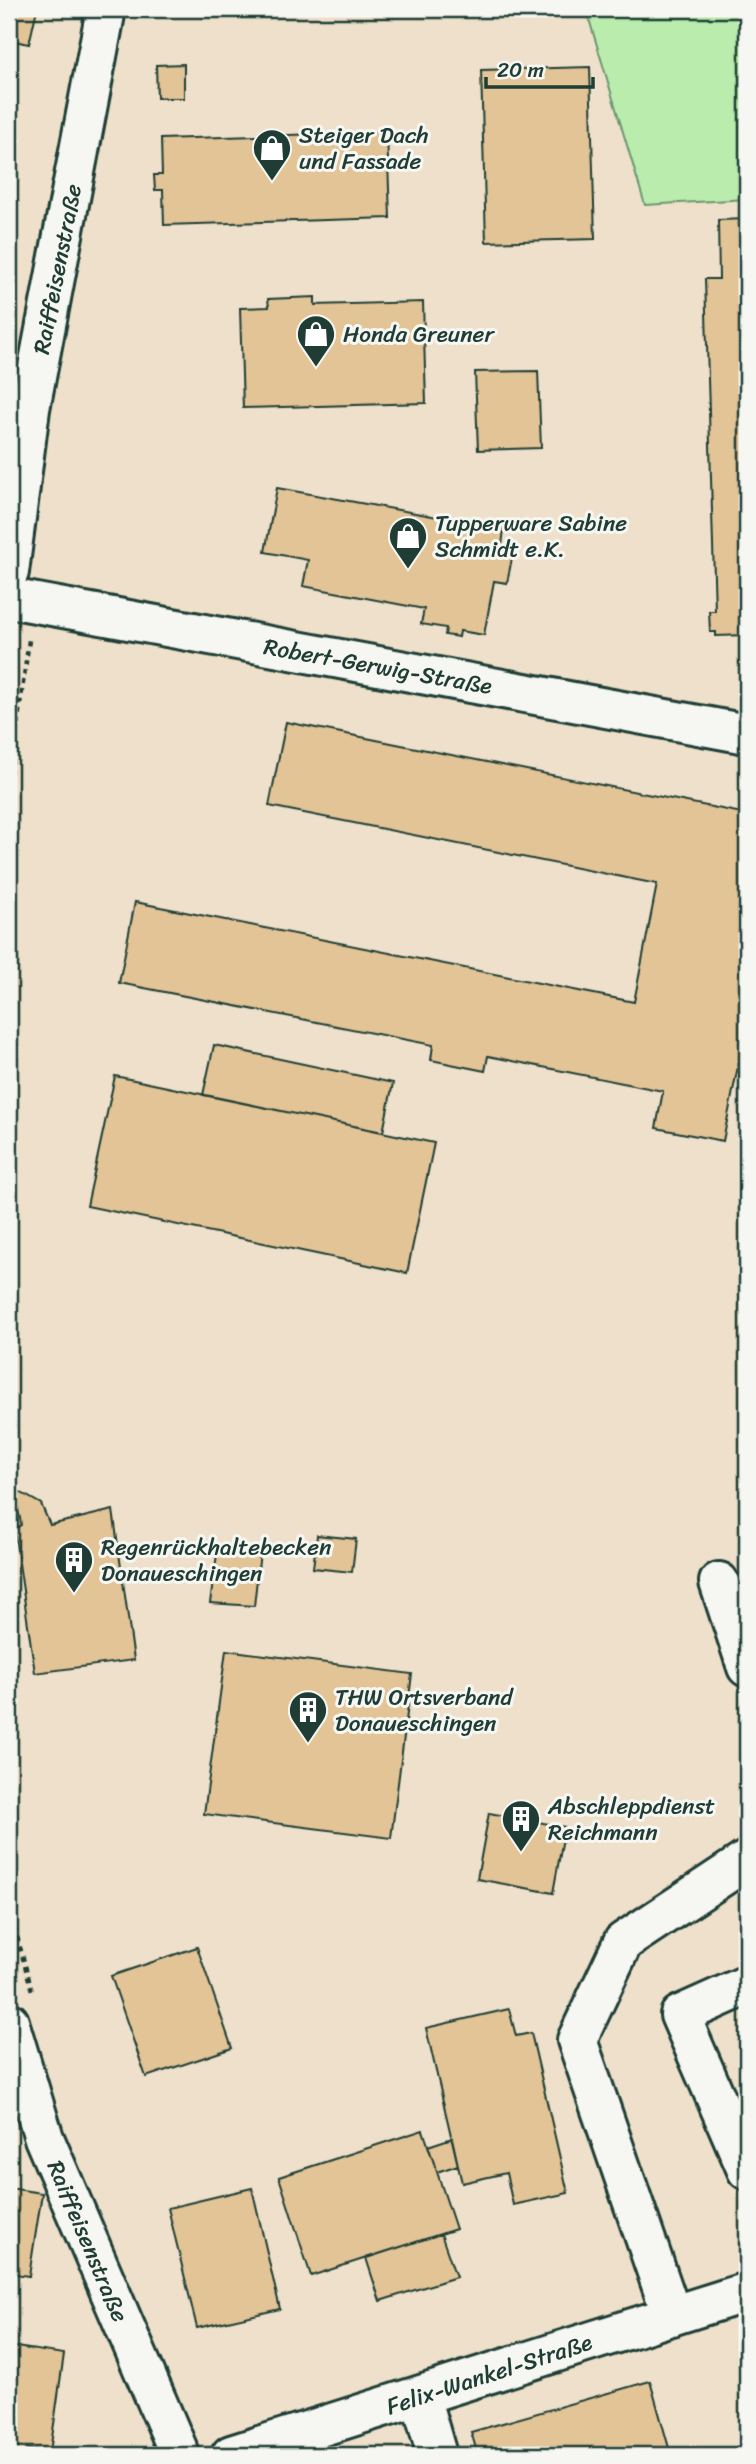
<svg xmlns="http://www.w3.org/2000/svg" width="756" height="2464" font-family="Sriracha,sans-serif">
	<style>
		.built { fill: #eee0ca }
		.green { fill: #baedad; stroke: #6c9570; stroke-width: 2 }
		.building { fill: #e3c496; stroke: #1f3d34; stroke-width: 2 }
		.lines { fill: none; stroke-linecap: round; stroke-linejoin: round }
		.minor-casing { stroke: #1f3d34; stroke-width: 44 }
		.path { stroke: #1f3d34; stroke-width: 4.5; stroke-dasharray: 5 5; stroke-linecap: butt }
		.minor { stroke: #f6f6f2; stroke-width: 38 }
		.labels { text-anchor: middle; stroke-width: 6; stroke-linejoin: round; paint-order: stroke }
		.poi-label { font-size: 23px; fill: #1f3d34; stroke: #f6f6f2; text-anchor: start }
		.street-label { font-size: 23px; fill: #1f3d34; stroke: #f6f6f2 }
	</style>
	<rect width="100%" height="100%" fill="#f2ece0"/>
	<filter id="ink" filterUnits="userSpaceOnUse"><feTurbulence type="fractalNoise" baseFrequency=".0143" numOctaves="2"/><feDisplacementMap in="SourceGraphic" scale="14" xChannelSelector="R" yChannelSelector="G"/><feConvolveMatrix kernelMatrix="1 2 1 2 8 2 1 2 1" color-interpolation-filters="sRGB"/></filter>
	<g filter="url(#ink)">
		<path class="built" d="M9,9H586L645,205L747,199V2455H9Z"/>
		<path class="green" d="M586,9H747V199L645,205Z"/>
		<path class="building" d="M9,9H37L29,44L9,40Z
			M184,64V98H157L156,65Z
			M590,67L595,239L486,242L481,70Z
			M387,132L390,218L164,225L163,190H155L154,175H162L161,139Z
			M747,219V635L716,636V632H710L709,611H715L705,279H719L718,220Z
			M315,297V305L423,302L426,403L243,408L240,308L269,307L268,299Z
			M538,371L541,448L478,450L475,372Z
			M277,488L504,529L502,546L514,548L507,583L494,581L484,635L460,631L459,637L445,635L446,628L421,624L424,609L303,586L308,560L265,552Z
			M286,722L747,814V1021L723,1141L656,1128L663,1091L488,1056L485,1071L431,1060L433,1045L119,983L135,902L634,1002L657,884L269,806Z
			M214,1045L393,1083L383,1132L203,1095Z
			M115,1076L434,1143L407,1273L87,1206Z
			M9,1486L41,1504L50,1525L113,1510L134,1660L35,1673L14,1529L21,1525L20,1518L18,1511L9,1503Z
			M317,1535L356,1539L352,1572L313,1568Z
			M218,1547L260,1552L254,1606L210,1603Z
			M226,1650L412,1674L391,1838L204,1814Z
			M489,1813L565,1827L553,1893L477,1879Z
			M197,1947L232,2048L146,2077L111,1976Z
			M509,2009L516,2036L531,2033L568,2193L513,2205L506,2173L462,2183L426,2028Z
			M423,2130L456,2229L311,2276L279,2177Z
			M452,2138L458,2165L437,2172L428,2146Z
			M9,2188L42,2193L29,2276L9,2273Z
			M252,2188L280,2309L197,2328L168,2208Z
			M441,2234L456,2277L380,2301L366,2258Z
			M9,2346L64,2354L50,2452L9,2446Z
			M650,2381L671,2455H478L471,2432Z"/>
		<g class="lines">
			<g class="minor-casing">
				<path id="minor" d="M9,572L30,409L106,9
					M9,598L747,734
					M719,1582L747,1667
					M747,1985L680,2015L747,2170
					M9,2022L44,2138L180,2455
					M672,2316L577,2040L623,1942L747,1860
					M420,2396L437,2455
					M231,2455L747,2292"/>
			</g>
			<path class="path" d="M9,784L29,640
				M9,1908L33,1994"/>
			<use href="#minor" class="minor"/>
		</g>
	</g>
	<defs>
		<g id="shop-pin" transform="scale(2.0125)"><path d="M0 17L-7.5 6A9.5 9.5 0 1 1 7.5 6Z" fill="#1f3d34" stroke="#f6f6f2"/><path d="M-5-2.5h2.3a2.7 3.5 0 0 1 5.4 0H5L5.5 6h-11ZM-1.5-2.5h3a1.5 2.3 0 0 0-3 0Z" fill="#fff"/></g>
		<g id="building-pin" transform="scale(2.0125)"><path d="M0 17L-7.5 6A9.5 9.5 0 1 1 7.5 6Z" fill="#1f3d34" stroke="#f6f6f2"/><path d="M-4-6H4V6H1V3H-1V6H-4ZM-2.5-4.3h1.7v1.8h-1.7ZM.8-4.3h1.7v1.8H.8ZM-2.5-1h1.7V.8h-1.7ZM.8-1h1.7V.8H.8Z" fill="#fff"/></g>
	</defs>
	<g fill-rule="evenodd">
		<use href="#shop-pin" x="272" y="148"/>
		<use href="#shop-pin" x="316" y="334"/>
		<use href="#shop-pin" x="408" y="536"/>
		<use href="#building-pin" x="74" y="1560"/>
		<use href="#building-pin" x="308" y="1710"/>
		<use href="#building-pin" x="521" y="1819"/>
	</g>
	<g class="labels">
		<g class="poi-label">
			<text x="299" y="143">Steiger Dach<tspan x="299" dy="26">und Fassade</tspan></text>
			<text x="343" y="342">Honda Greuner</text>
			<text x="435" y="531">Tupperware Sabine<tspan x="435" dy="26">Schmidt e.K.</tspan></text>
			<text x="101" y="1555">Regenrückhaltebecken<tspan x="101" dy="26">Donaueschingen</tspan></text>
			<text x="335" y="1705">THW Ortsverband<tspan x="335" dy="26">Donaueschingen</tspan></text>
			<text x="548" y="1814">Abschleppdienst<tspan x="548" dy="26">Reichmann</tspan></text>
		</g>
		<g class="street-label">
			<text transform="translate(57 269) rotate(-79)" y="8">Raiffeisenstraße</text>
			<text transform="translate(378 666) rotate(10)" y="8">Robert-Gerwig-Straße</text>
			<text transform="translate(88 2241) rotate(67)" y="8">Raiffeisenstraße</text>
			<text transform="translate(489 2374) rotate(-18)" y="8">Felix-Wankel-Straße</text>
		</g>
	</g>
	<rect width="756" height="2464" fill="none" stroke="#f6f6f2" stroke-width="35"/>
	<rect x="18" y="18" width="721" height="2429" fill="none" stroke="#1f3d34" stroke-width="2.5" filter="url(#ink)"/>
	<path d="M486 77v10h107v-10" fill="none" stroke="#1f3d34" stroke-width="3.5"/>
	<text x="497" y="77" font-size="21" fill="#1f3d34" stroke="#f6f6f2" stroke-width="5" paint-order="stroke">20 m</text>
</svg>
